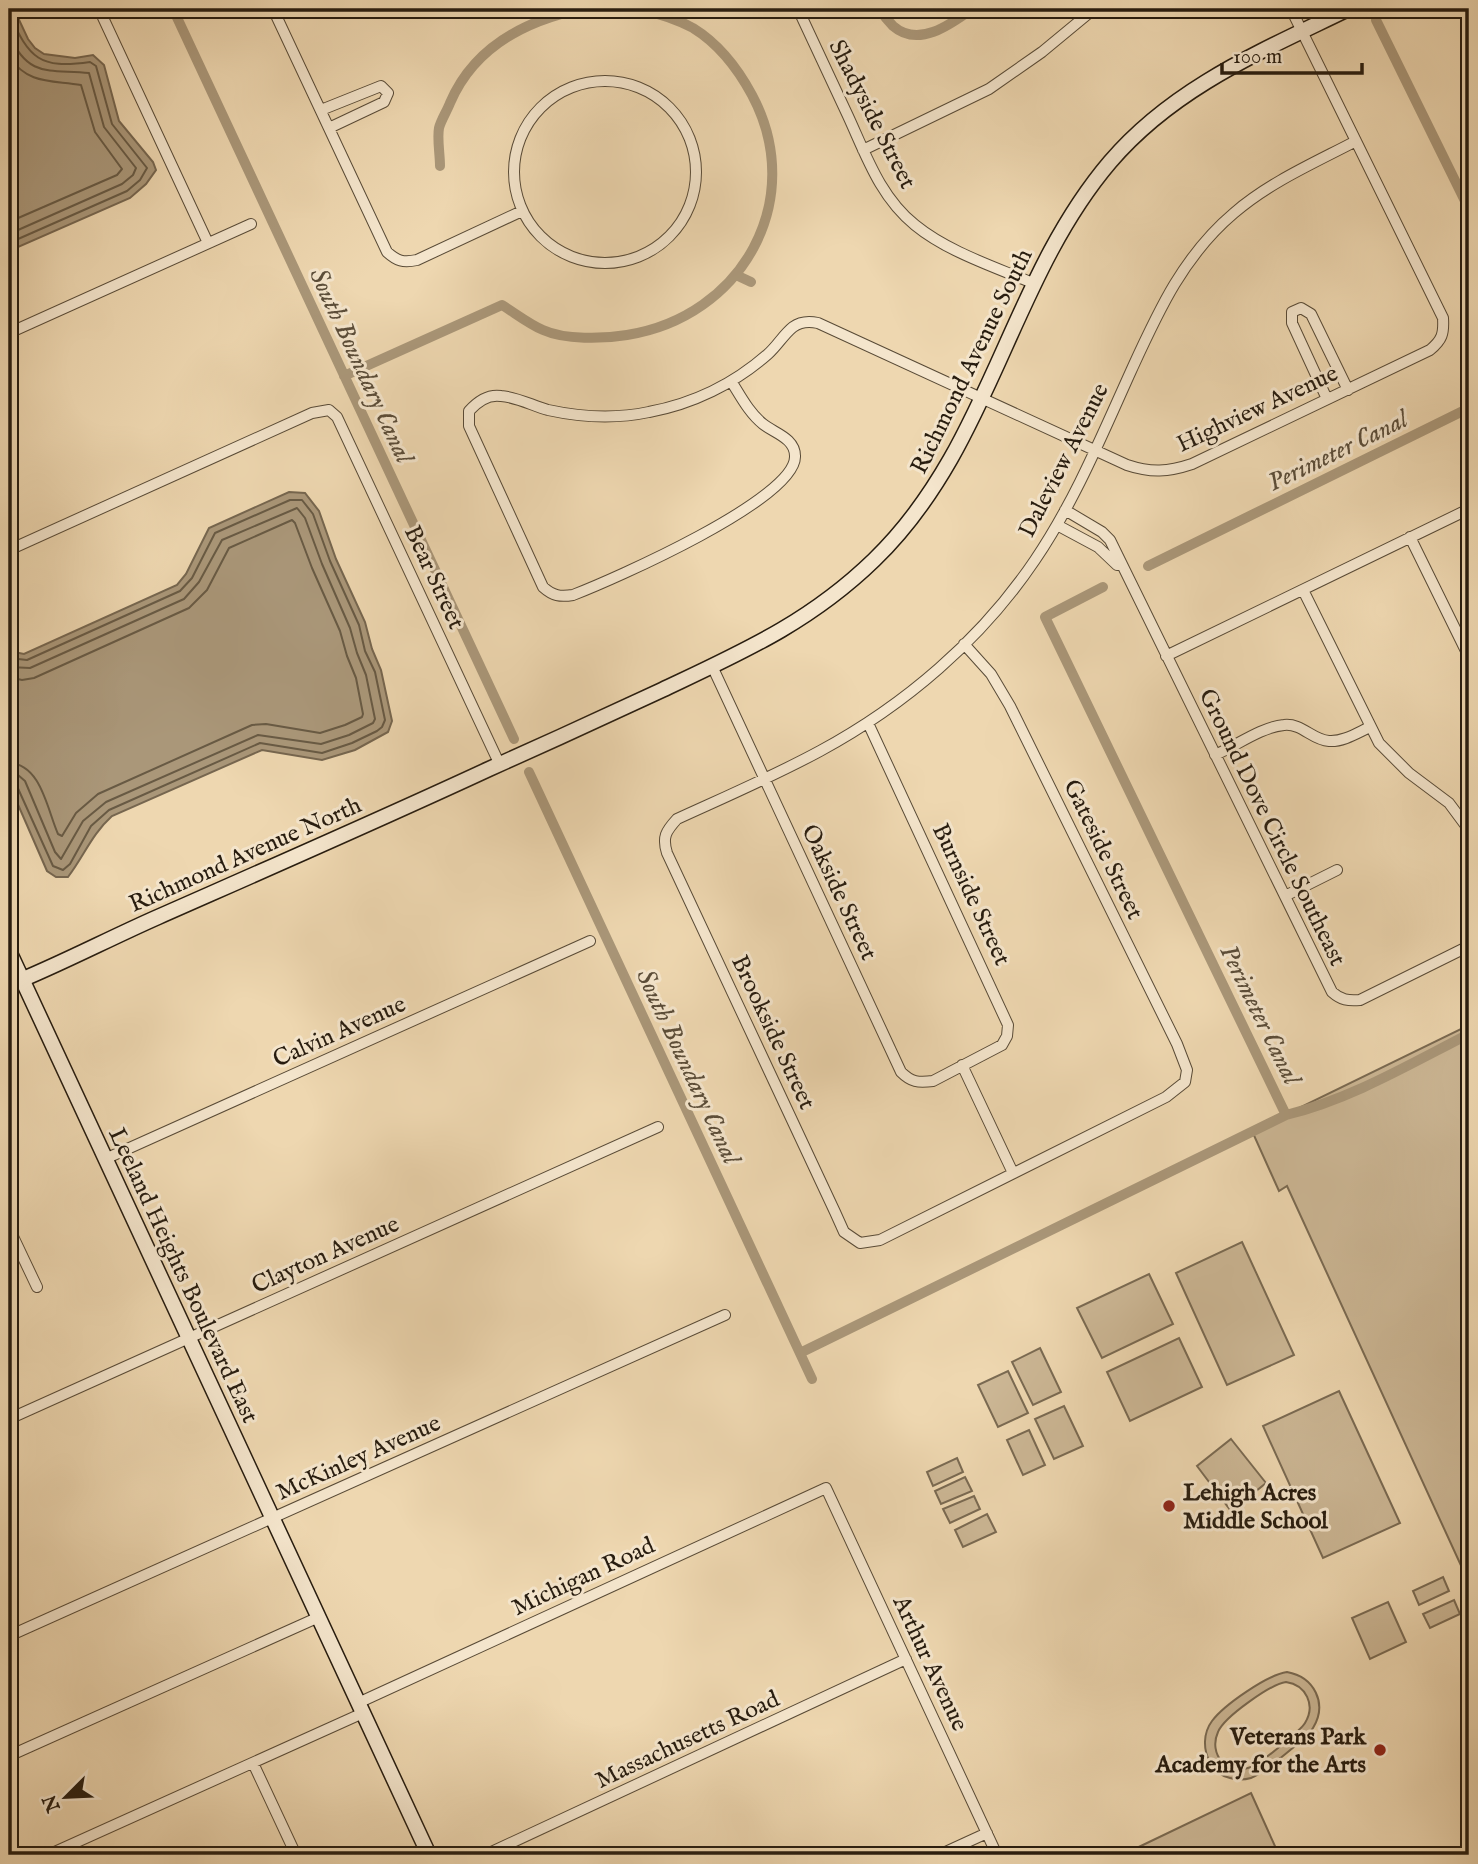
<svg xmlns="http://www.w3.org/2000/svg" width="1478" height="1864" font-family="'IM FELL English',serif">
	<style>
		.green { fill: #ccb795; stroke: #7a6a52; stroke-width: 2; fill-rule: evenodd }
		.water { fill: #aa9779; stroke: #76664f; stroke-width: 2 }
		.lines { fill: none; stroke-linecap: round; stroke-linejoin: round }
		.shore { stroke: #685a44; stroke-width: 2 }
		.canal { stroke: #aa9779; stroke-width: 10 }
		.street-casing { stroke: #594b37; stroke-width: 12 }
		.secondary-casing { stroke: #271c0f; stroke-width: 17 }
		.street { stroke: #f4e5cc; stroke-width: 10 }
		.secondary { stroke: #f4e5cc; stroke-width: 14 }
		.poi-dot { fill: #8f2418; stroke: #f4e5cc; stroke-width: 2.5 }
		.labels { text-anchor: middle; stroke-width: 6; stroke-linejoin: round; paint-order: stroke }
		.street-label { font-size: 24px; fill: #271c0f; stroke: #f4e5cc }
		.poi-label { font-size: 24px; font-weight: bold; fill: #271c0f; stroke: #f4e5cc; text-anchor: start }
		.water-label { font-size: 26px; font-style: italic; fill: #5b4d39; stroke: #f4e5cc }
	</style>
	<rect width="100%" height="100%" fill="#eed7b0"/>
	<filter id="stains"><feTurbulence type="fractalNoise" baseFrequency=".00286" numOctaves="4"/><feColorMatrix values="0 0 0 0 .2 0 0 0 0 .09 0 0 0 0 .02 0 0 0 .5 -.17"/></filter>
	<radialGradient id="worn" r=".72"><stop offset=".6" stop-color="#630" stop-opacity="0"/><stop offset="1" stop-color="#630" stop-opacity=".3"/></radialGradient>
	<path class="green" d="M1469,1025V1583L1287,1186L1279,1191L1252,1131Z
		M1242,1242L1294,1355L1227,1385L1176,1273Z
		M1149,1274L1173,1324L1102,1358L1077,1308Z
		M1179,1338L1202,1387L1130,1421L1107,1372Z
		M1040,1348L1061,1392L1033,1405L1012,1362Z
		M1008,1371L1028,1413L998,1427L978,1385Z
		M1339,1391L1400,1523L1323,1558L1263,1426Z
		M1064,1406L1083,1446L1054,1459L1035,1419Z
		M1029,1430L1045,1465L1023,1475L1007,1440Z
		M1231,1439L1266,1483L1231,1511L1197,1466Z
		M957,1458L963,1472L933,1486L927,1472Z
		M965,1477L972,1491L941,1504L935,1491Z
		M974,1496L980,1509L950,1523L943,1509Z
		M987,1514L996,1532L963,1547L955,1530Z
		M1443,1577L1449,1591L1419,1605L1413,1591Z
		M1454,1600L1460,1614L1430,1628L1423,1614Z
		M1388,1602L1406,1642L1370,1659L1352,1618Z
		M1287,1672C1314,1677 1328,1703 1313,1728C1308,1737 1261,1775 1251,1778C1244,1780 1237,1780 1230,1778C1221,1776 1214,1770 1210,1762C1203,1750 1203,1733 1212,1721C1224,1705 1267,1675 1287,1672ZM1286,1682C1306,1685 1316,1705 1305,1723C1301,1730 1260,1764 1251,1767C1227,1777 1208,1754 1218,1732C1224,1717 1271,1684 1286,1682Z
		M1251,1793L1279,1855H1122Z"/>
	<path class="water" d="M9,9H14L28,39L35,48L44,54L75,58L93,55L104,65L119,121L153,162L156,170L146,184L130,198L9,251Z
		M289,492L305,493L319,511L336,559L365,622L372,649L381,670L392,721L388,732L355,750L322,760L262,750L112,816C92,834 84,856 68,877H56L47,871L9,784V651L24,654L177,585L186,574L209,528Z"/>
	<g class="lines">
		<path class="shore" d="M9,14C30,59 39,69 90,62L96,66L112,124L147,168L140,180L127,191L9,243
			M9,35C29,79 50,69 89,73L104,127L136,168L133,175L122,184L9,234
			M9,57C29,85 51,80 81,85L95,132L122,169L117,175L9,222
			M9,658L27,660L180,591L192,578L215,533L290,500H302L313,514L330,561L359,625L365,651L375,672L385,720L382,727L377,731L352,743L322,753L260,743L109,810L91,826L70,864L63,870L53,866L16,784L9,782
			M9,667L30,668L184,599L199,582L222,540L297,508L305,518L322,564L350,628L357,653L366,675L375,719L373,723L349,735L321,744L258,735L106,802L83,821L61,859L55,852L25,781L18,775L9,774
			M9,677L22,680L34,678L189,608L207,590L229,548L292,520L295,523L312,568L340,631L347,656L356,678L363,714L362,717L345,725L320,733L266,724L252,725L98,794L76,813L62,836L58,834C47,809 41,764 9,763"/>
		<path class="canal" d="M173,9L514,739
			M880,9C883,16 888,20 893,26C918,48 950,25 972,9
			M1376,20L1469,209
			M440,166C440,154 437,139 439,128C441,120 447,111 450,103C474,47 524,21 581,9
			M736,275L751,282
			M344,376L502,305C515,313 529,324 543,330C565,340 603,339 627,335C742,317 808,200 752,95C738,69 719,44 693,28C675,18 657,13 638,9
			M1148,566L1469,408
			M529,772L812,1379
			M1286,1115C1351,1099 1410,1064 1469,1034
			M800,1353L1286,1115L1045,617L1103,587"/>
		<g class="street-casing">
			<path id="street" d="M99,9L208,243
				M273,9L387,252C397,261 403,263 417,260L522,211
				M798,9C814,44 831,80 848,116C866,155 880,197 915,225C948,252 995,267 1035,284
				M514 172a91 91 0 1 1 182 0a91 91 0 1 1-182 0Z
				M321,110L381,86L388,93L384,102L329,128
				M863,150L989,89L1042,52L1094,9
				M9,333L251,224
				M731,381C740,395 749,413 763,424C774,433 795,438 795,456C797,499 612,580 573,595C560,597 553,596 543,587L469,426V411C477,402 488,394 501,396C517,397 533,406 548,410C580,417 616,419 649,412C692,404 734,384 768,354C777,346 784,334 793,327C801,321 809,321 818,323L1127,465C1151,473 1168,472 1192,464L1430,350C1442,340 1444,334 1443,318L1291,9
				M1327,399L1292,323V312L1301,308L1311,314L1348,390
				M1065,510L1102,532L1110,540L1332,992C1341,1000 1348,1001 1360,1000L1469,946
				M1057,525L1098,547L1117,565
				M1410,537L1469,657
				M9,550L312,413L329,410L337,417L500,765
				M1303,590L1379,743L1409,773L1449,803L1469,830
				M964,644L991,674L1010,706L1177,1044L1187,1070L1185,1082L1166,1097L880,1240L860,1243L844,1232L835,1212L667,853C662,837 666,831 677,819C725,797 774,776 820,751C905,705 981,640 1035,560C1075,501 1102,435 1131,371C1158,312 1183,256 1234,213C1270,182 1314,163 1356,141
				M1166,656L1469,509
				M712,666L901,1072C911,1082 918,1083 933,1081L1002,1045L1007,1036L1008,1025L868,723
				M1215,755C1236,746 1261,727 1284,725C1302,723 1312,740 1329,741C1343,742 1357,733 1370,727
				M1285,896L1337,870
				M962,1065L1013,1173
				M105,1159L590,941
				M9,1228L37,1287
				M9,1419L658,1127
				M9,1636L725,1315
				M358,1703L826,1488L997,1855
				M9,1756L319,1617
				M253,1763L296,1855
				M48,1855L363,1713
				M485,1855L906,1659
				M939,1855L987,1833"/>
		</g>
		<g class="secondary-casing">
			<path id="secondary" d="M9,951L429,1855
				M9,985C59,965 108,939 158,917C269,868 379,820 489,769C547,743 604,717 662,690C742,652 809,623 874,560C991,447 1008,282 1110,162C1174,87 1262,51 1348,9"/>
		</g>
		<use href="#street" class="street"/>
		<use href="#secondary" class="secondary"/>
	</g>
	<g class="poi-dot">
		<circle cx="1169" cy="1506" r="7"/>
		<circle cx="1380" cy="1750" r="7"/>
	</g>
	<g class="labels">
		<g class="street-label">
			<text transform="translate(873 114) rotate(63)" y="8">Shadyside Street</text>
			<text transform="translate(971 361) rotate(-64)" y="8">Richmond Avenue South</text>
			<text transform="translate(1257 408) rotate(-25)" y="8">Highview Avenue</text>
			<text transform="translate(1063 460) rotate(-63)" y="8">Daleview Avenue</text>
			<text transform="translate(435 577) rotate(65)" y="8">Bear Street</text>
			<text transform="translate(1273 827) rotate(64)" y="8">Ground Dove Circle Southeast</text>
			<text transform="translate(1104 849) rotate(64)" y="8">Gateside Street</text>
			<text transform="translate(245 854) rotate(-24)" y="8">Richmond Avenue North</text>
			<text transform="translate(840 892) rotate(65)" y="8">Oakside Street</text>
			<text transform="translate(972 894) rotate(65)" y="8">Burnside Street</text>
			<text transform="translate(339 1031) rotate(-24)" y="8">Calvin Avenue</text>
			<text transform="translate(774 1032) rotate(65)" y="8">Brookside Street</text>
			<text transform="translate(325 1254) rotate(-24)" y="8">Clayton Avenue</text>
			<text transform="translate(184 1275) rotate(65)" y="8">Leeland Heights Boulevard East</text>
			<text transform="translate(358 1457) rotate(-24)" y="8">McKinley Avenue</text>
			<text transform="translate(583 1576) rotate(-25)" y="8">Michigan Road</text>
			<text transform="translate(931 1663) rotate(65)" y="8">Arthur Avenue</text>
			<text transform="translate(687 1739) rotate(-25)" y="8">Massachusetts Road</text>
		</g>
		<g class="poi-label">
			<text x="1183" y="1500">Lehigh Acres<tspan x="1183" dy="28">Middle School</tspan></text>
			<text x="1366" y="1744" text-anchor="end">Veterans Park<tspan x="1366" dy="28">Academy for the Arts</tspan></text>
		</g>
		<g class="water-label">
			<text transform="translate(362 365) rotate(65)" y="9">South Boundary Canal</text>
			<text transform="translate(1337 450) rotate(-26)" y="9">Perimeter Canal</text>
			<text transform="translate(1261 1014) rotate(64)" y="9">Perimeter Canal</text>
			<text transform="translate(689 1066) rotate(65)" y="9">South Boundary Canal</text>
		</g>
	</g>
	<rect width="1478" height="1864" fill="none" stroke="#eed7b0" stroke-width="35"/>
	<rect x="10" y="10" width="1457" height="1843" fill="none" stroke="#271c0f" stroke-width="3.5"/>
	<rect x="18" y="18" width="1443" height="1829" fill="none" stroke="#271c0f" stroke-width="2"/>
	<g transform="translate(66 1797) rotate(246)" stroke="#f4e5cc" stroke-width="5" paint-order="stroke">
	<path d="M0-5L12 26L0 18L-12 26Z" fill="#271c0f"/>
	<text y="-10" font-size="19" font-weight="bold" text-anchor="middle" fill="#271c0f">N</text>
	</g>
	<path d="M1222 63v10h140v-10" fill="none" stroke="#271c0f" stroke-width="3.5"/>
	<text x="1233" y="63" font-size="21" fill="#271c0f" stroke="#f4e5cc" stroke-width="5" paint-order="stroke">100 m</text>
	<rect width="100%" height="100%" filter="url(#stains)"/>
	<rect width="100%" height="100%" fill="url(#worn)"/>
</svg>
